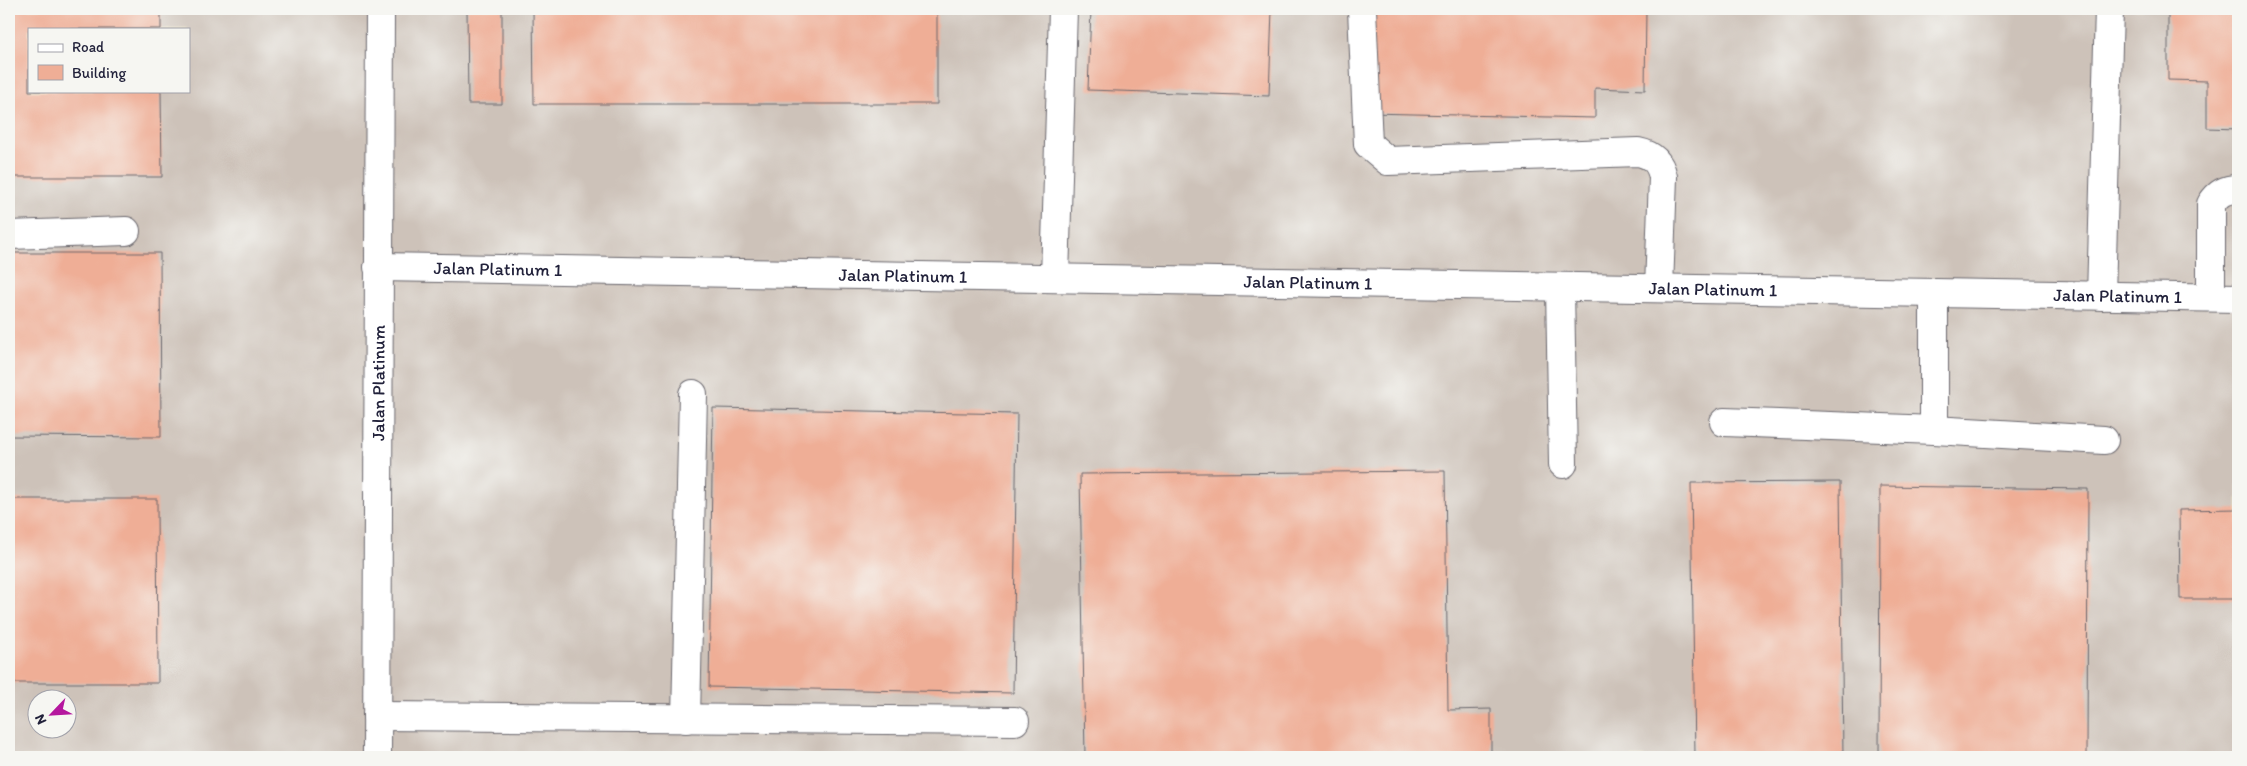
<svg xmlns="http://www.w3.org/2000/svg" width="2247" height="766" font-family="Itim,sans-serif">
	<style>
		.industrial { fill: #cdc2b9; fill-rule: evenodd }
		.building { fill: #efae96 }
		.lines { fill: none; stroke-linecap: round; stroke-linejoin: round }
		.minor-casing { stroke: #69666c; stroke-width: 30 }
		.minor { stroke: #fff; stroke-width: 28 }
		.labels { text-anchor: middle; stroke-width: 4; stroke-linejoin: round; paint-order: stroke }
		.street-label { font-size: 18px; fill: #22223b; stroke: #f6f6f2 }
	</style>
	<rect width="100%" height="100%" fill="#f6f6f2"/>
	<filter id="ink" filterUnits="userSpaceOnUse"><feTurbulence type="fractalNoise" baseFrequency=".02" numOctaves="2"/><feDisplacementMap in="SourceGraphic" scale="10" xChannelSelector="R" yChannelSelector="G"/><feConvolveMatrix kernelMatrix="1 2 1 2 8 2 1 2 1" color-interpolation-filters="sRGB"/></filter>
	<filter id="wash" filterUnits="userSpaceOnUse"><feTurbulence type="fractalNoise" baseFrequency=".0096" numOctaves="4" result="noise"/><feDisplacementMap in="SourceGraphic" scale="20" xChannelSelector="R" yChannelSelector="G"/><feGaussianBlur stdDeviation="1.12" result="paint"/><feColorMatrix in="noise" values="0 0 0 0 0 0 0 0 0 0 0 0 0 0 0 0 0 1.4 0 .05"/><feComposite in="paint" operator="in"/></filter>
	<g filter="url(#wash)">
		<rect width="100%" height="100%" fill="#ede4c6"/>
		<path class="industrial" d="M9,9H2238V757H9ZM29,29H189V91H29ZM38,698H68V728H38Z"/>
		<g id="blocks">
			<path class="building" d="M9,9H161V29H29V91H161L162,177H9Z
				M467,9H502V104H468Z
				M533,9H937V104H534Z
				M1091,9H1272L1269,96L1088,90Z
				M1370,9H1646L1645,90L1595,88V118L1368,113Z
				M2168,9H2238V129L2207,128V81L2168,80Z
				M9,253H160L161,437L9,436Z
				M713,408L1017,414L1013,693L709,687Z
				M1445,471L1448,710L1491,709V757H1085L1080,474Z
				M1840,482L1843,757H1695L1691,483Z
				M1880,486L2088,489L2087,757H1879Z
				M9,499H157L158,683H9Z
				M2238,509V599H2180L2179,510Z"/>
		</g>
	</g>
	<g filter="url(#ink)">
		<use href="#blocks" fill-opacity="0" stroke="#69666c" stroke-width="1"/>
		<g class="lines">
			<g class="minor-casing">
				<g id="minor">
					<path d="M1362,9L1368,144L1388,161L1638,152C1653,155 1660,162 1663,177L1659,288"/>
					<path d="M9,235L126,231"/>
					<path id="s1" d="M378,267L2238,298"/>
					<path d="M1055,278L1063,9"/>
					<path d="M1560,287L1563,464"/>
					<path d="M2101,296L2109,9"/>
					<path d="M2211,297V204C2218,193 2225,189 2238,189"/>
					<path d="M1724,422L1934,430L2104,440"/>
					<path d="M1934,430V293"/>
					<path d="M377,716L1015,721"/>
					<path d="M686,719L693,394"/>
					<path id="s2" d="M377,757L380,9"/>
				</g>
			</g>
			<use href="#minor" class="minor"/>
		</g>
	</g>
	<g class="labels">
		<g class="street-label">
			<text dy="6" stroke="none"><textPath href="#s1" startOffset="120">Jalan Platinum 1</textPath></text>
			<text dy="6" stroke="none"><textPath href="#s1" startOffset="525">Jalan Platinum 1</textPath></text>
			<text dy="6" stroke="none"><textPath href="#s1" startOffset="930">Jalan Platinum 1</textPath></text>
			<text dy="6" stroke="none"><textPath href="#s1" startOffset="1335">Jalan Platinum 1</textPath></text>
			<text dy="6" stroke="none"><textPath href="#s1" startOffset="1740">Jalan Platinum 1</textPath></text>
			<text dy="6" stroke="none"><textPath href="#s2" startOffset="374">Jalan Platinum</textPath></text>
		</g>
	</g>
	<rect width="2247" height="766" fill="none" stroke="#f6f6f2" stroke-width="30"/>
	<rect x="28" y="28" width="162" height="65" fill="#f6f6f2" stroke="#a1a1a9"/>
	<rect x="38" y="44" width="25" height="8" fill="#ffffff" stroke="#a1a1a9"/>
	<text x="72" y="52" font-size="15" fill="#22223b">Road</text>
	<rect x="38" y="65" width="25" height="15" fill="#efae96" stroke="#a1a1a9"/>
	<text x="72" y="78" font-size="15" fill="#22223b">Building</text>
	<g transform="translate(52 714) rotate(245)"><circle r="24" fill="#f6f6f2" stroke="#a1a1a9"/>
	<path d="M0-4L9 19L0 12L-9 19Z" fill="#b5179e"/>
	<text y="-8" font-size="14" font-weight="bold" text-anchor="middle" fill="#22223b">N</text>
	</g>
</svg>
